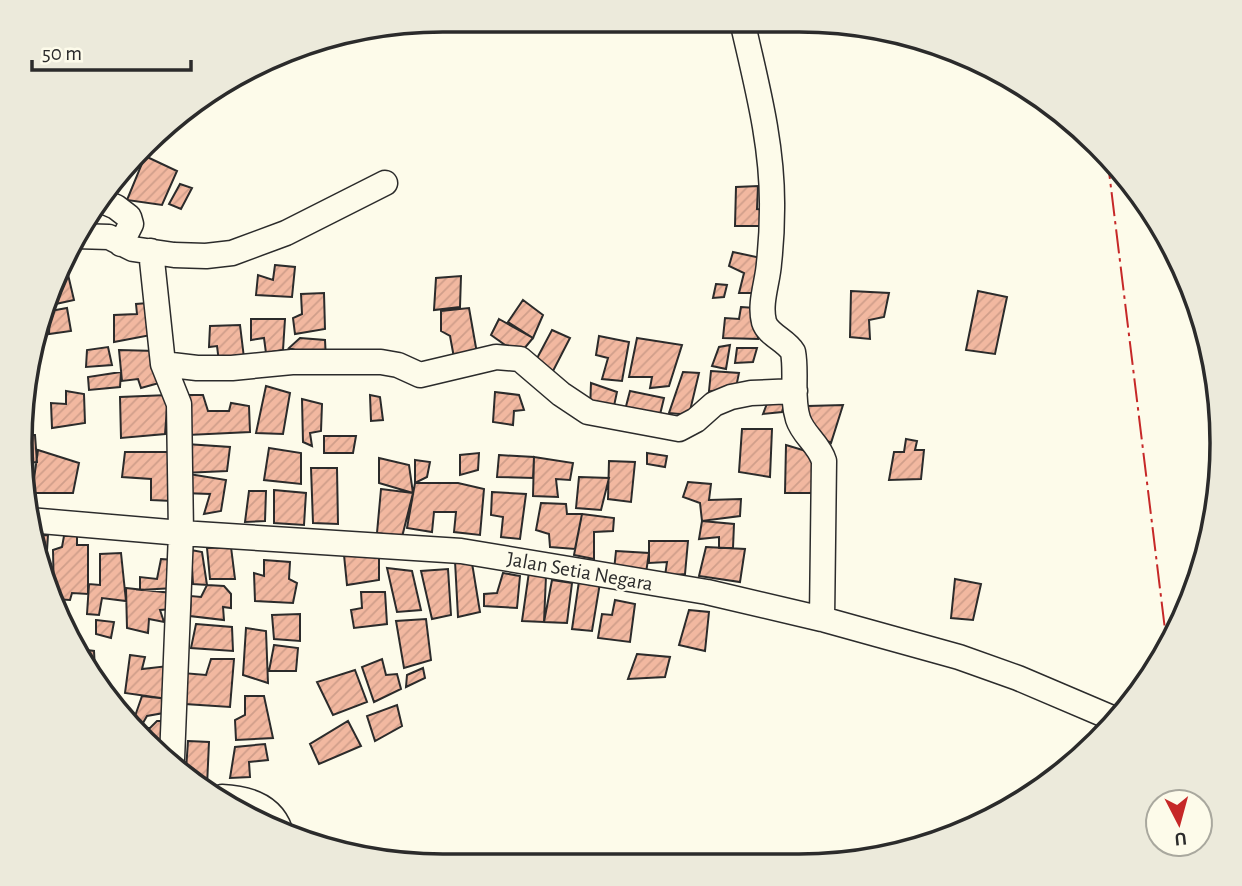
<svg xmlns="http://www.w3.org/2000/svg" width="1242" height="886" font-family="'Alegreya Sans',sans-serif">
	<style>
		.building { fill: url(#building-hatch); stroke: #2b2b2b; stroke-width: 2 }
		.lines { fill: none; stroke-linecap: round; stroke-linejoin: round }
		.minor-casing { stroke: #2b2b2b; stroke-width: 27 }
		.minor { stroke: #fdfbea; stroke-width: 24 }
		.power { stroke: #c62828; stroke-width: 2; stroke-dasharray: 24 5 3.5 5; stroke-linecap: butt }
		.labels { text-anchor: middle; stroke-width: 5; stroke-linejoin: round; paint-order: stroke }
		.street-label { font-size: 21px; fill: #2b2b2b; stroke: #fdfbea }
		.rim { fill: none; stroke: #2b2b2b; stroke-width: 3.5 }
	</style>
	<defs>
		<pattern id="building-hatch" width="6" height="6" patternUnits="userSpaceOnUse" patternTransform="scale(1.75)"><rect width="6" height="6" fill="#f2b8a0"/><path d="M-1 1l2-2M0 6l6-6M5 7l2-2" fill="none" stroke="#d09e8a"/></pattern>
	</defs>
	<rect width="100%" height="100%" fill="#fdfbea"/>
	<path class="building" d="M145,156L177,171L162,205L127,200Z
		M180,184L192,188L181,209L169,204Z
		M758,186L757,209L766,210L765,226H735L736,187Z
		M733,252L761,258L758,293H739L744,273L729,266Z
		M275,265L295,267L292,297L256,295L258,275L273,280Z
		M66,266L74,300L51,305L49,300L59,267Z
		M461,276L460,307L434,310L436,278Z
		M716,284L727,285L724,297L713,298Z
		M851,291L889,293L884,317L869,320L870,339L850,337Z
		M978,291L1007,297L995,354L966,350Z
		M324,293L325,329L295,334L293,318L302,314L301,294Z
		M523,300L543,315L533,338L508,322Z
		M148,303L151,335L114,342V315L137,314L136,304Z
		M741,307L755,308L758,339L723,338L725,318L739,319Z
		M67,308L71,331L49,334L50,311Z
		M469,308L478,359L455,363L450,336L441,331V311Z
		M251,319H285L283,350L266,353L264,338L251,340Z
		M499,319L533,338L519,355L491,335Z
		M240,325L244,358L219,362L217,346L209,347L210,326Z
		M552,330L570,338L553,371L534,364Z
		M599,336L629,342L622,381L602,379L608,358L596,355Z
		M300,338L325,340L326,360L289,348Z
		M637,338L682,345L669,386L650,388L652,377H629Z
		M730,345L726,369L712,366L719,347Z
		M108,347L112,365L86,367L87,350Z
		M737,348H757L753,362L735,363Z
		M119,350L156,351L159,383L141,388L138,379L122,381Z
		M711,371L739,373L735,392L709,391Z
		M121,372L120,387L89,390L88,377Z
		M683,372L699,373L689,415L669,413Z
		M591,383L617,392L612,415L590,410Z
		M266,386L290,393L283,434L256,433Z
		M66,391L84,394L85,423L52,428L51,403L66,404Z
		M630,391L664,398L658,423L624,414Z
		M495,392L519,395L524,410L514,411L513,425L493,422Z
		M168,395L165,434L121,438L120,397Z
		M185,395H203L208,411H229L231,403L249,406L250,432L188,435Z
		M370,395L380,397L383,420L371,421Z
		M770,396L786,397L782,412L763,414Z
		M302,399L322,404L321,431L310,433L312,446L303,442Z
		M843,405L831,443L803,429L808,406Z
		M742,429H772L770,477L739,472Z
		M23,435H35L37,462L23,463Z
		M324,436H356L353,453H324Z
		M906,439L917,441L915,450H924L921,479L889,480L894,452H904Z
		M186,444L230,447L227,471L183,473Z
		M786,445L816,454L817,493H785Z
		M269,448L301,453V484L264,480Z
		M38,450L79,463L73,493H32Z
		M125,452H176L172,501L151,500V479L122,477Z
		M479,453L478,470L460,475V455Z
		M647,453L667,456L665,467L647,464Z
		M499,455L534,457L533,478L497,477Z
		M534,457L573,463L570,480L556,479L558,497L533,496Z
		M379,458L409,465L413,493L379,483Z
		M415,460L430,462L427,477L415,483Z
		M609,461L635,462L631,502L608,499Z
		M311,468H337L338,524L313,523Z
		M183,473L226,480L221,511L204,514L210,494L183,493Z
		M579,477L609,478L601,510L576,508Z
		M688,482L711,484L709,500L741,499L740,516L702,521L700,503L683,497Z
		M415,483H458L484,489L480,535L454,532L456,512H434L432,532L407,528Z
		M381,489L413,493L402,537L377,533Z
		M274,490L306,493L304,525L274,523Z
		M249,491H266L265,521L245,522Z
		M492,492L526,494L520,539L501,537L503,517L491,515Z
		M541,503L566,504L567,514H582L575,549L550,547L549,534L536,530Z
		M582,514L614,518L613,531L594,532V559L574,555Z
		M702,521L734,524L733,548H719V537L699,539Z
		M48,535L45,582L33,536Z
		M64,536H77V545H88V594L72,593L70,600L54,599L53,550L62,547Z
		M649,541H688L685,574L665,576L667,562L649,563Z
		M231,547L235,579H210L207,548Z
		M706,547L745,549L740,582L699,576Z
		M191,550L202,552L207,585L193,584Z
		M616,551L649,553L646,573L614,570Z
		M121,553L126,601L102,598L99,615L87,614L89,584L100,585V554Z
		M344,555H379V580L347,585Z
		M161,559L175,560L174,588L140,590V577L157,579Z
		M264,560L290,562L289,579L297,583L293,603L255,601L254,573L264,576Z
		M455,561L472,563L480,612L458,617Z
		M387,568L412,571L421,610L397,612Z
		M448,569L451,615L432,619L421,571Z
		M529,572L546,576L544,622L522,621Z
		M503,573L520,576L517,608L484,606V594L497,593Z
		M955,579L981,584L973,620L951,618Z
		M552,580L572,583L567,623L544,622Z
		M579,581L600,583L592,631L572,629Z
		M207,585L224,586L231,594V608L223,607L224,620L190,616L191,596L201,597Z
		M126,588L172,593L174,609L160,610L164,622L149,619L148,633L127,628Z
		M361,592H385L387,624L354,628L351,610L362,608Z
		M615,600L635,604L630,642L598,638L602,614L612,615Z
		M689,610L709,612L705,651L679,645Z
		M300,614V641L274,639L272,615Z
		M426,619L431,660L404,668L396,621Z
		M96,620L114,622L111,638L96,634Z
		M196,624L232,627L233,651L191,648Z
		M246,628L266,631L268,683L243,675Z
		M274,645L298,648L296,671H269Z
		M79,649L94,651L95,670L91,669Z
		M637,654L670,657L665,677L628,679Z
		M130,655L145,657L142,669L168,666V699L125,693Z
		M211,659H234L230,707L185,704L183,673L206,675Z
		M382,659L386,675L397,674L401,689L374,702L362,667Z
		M423,668L425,678L406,687L407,675Z
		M355,670L367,702L333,715L317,682Z
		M142,696L168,699L175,711L147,716L140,728L134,719Z
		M245,696H264L273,738L236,740L235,720L245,715Z
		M397,705L402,726L375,741L367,716Z
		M157,721H168L165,753L131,727L150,728Z
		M348,721L361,746L319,764L310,744Z
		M188,741L209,742L207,786L186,770Z
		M265,744L268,760L249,762L250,777L230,778L235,747Z"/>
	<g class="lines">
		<g class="minor-casing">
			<path id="minor" d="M743,25C757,86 773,146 772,209C772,227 771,245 769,263C768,281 759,303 764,322C768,335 786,340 793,352C797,373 791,397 798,419C803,435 819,444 824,461L822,619
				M100,200L116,207L129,217L131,224L121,244
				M76,236L109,237L133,249L174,255L206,256L232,253L286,233L385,183
				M151,251L163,364L179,404L181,533L172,759
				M163,364L197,368H232L292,362H381L398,365L420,375L496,357L520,359L561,394L588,412L679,429L696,420L714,404L731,397L751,393L795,391
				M29,520L181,533L461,551L707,592L822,619L959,657L1018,678L1112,718
				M222,797C246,798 271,805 280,830"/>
		</g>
		<use href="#minor" class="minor"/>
		<path class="power" d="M1107,155L1167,646"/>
	</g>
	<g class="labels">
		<g class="street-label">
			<text transform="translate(580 571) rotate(10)" y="7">Jalan Setia Negara</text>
		</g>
	</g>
	<path d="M0 0H1242V886H0ZM443 32H799A411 411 0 0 1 1210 443V443A411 411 0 0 1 799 854H443A411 411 0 0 1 32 443V443A411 411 0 0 1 443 32Z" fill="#eceadb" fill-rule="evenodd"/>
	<path class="rim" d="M443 32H799A411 411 0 0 1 1210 443V443A411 411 0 0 1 799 854H443A411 411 0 0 1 32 443V443A411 411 0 0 1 443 32Z"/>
	<g transform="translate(1179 823) rotate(174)"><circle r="33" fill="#fdfbea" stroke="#a9a89e" stroke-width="2"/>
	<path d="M0-5L12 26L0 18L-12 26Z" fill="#c62828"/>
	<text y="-10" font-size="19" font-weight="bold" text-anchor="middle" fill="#2b2b2b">U</text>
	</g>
	<path d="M32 60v10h159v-10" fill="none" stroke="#2b2b2b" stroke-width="3.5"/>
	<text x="42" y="60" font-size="21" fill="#2b2b2b" stroke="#fdfbea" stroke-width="5" paint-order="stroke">50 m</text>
</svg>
